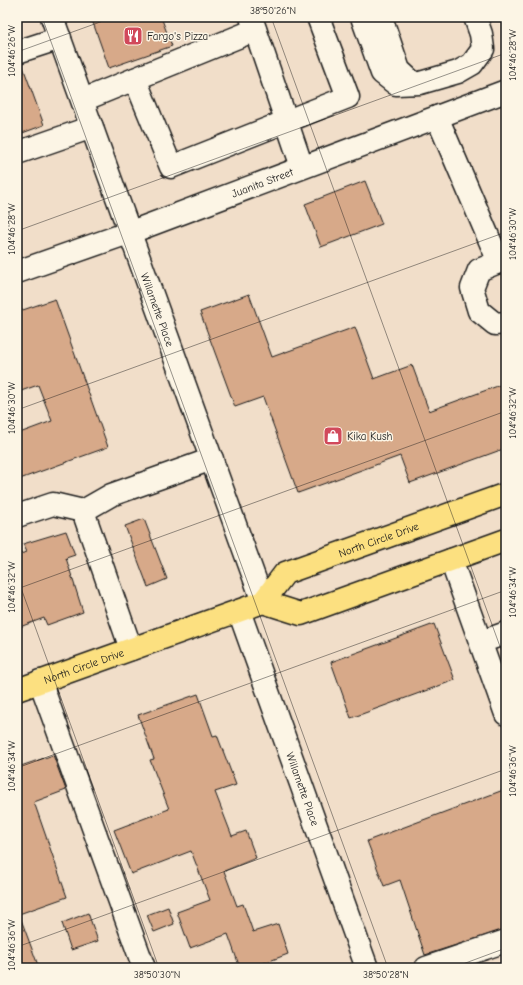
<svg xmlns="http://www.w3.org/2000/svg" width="523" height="985" font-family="'Comic Neue',sans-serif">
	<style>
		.building { fill: #d7a989; stroke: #1c1c1c }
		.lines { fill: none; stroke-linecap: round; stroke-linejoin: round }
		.minor-casing { stroke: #1c1c1c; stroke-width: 25 }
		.major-casing { stroke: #1c1c1c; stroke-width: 25 }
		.minor { stroke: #fcf5e5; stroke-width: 22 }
		.major { stroke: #fce080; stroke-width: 22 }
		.ticks { fill: none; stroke: #1c1c1c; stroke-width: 1; stroke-opacity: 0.45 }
		.labels { text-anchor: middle; stroke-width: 3; stroke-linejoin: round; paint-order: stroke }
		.poi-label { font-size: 11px; fill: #1c1c1c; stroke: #fcf5e5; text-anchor: start }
		.street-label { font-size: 11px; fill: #1c1c1c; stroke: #fcf5e5 }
		.neatline { fill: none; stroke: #1c1c1c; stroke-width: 1.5 }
		.ticks-label { font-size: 10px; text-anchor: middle; fill: #1c1c1c }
	</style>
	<rect width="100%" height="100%" fill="#f1dec9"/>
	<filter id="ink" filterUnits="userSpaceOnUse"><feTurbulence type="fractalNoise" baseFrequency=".025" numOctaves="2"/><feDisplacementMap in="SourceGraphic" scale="8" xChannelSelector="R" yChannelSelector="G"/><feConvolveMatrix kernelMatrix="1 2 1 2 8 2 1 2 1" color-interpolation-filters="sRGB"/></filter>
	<g filter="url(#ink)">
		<path class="building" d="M91,17H161L172,46L109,68Z
			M17,64H22L44,125L17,135Z
			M365,181L382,224L321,247L305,204Z
			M249,294L272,357L355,327L374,379L412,365L429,411L506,383V448L410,483L400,456L298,493L263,397L235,407L200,312Z
			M55,299L108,447L17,480V434L52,421L38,385L21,391L17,381V312Z
			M144,519L167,579L148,587L125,526Z
			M66,531L75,555L66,558L83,612L47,625L44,618L17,628V555L27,552L23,544Z
			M434,624L455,680L351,718L331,662Z
			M198,694L213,736L217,735L236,785L215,792L232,836L246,831L256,858L224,871L237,906L243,904L253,932L278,924L288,954L251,968H240L228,934L190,948L177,912L210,900L191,851L131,874L114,830L169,809L150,760L154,759L138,715Z
			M53,755L66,790L34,802L67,897L19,914L39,968H17V763L20,762L21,766Z
			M506,789V929L425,955L400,880L384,886L367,841Z
			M168,907L174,924L154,932L147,915Z
			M88,913L98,941L71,950L62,923Z"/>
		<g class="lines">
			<g class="minor-casing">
				<g id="minor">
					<path id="s1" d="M52,17L263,602"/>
					<path d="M251,17L302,167"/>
					<path d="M362,17L382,73L396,84L420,83L458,72L472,64L483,49L481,34L475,17"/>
					<path d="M381,17L399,70L413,83"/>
					<path d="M17,52L60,38"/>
					<path d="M135,79L171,167L348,97L318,17"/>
					<path d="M83,100L255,30"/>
					<path d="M437,117L499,262"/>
					<path d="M17,153L92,127"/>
					<path d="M506,259L479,270L472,288L479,311L495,324L506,323"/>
					<path id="s2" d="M17,272L131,232L506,91"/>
					<path d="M83,511L131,649"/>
					<path d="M17,516L53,504L83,511L111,495L212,459"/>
					<path d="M451,560L506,714"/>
					<path id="s3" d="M239,611L367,968"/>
					<path d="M481,642L506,633"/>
					<path d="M40,681L144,968"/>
					<path d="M426,968L506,941"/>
				</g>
			</g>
			<g class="major-casing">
				<g id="major">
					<path d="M263,602L301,614L506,540"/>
					<path id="s4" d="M17,690L263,602L285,573L506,494"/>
				</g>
			</g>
			<use href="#minor" class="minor"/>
			<use href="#major" class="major"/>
		</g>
	</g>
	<path class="ticks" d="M42,17L388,968M271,17L506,663M500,17L506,35M17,52L114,17M17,231L506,53M17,410L506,232M17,577L159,968M17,589L506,411M17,768L506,590M17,947L506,769M452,968L506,948"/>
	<defs>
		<g id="restaurant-square" transform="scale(1)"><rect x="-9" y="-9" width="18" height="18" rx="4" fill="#d1495b" stroke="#fcf5e5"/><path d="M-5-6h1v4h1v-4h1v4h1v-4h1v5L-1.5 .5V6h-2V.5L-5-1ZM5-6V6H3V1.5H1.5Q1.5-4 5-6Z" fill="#fff"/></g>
		<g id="shop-square" transform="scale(1)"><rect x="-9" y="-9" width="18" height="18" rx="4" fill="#d1495b" stroke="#fcf5e5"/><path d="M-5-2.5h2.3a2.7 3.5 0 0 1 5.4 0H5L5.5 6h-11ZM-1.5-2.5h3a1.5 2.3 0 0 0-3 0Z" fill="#fff"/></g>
	</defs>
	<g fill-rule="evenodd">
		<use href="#restaurant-square" x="133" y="36"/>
		<use href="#shop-square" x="333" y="436"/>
	</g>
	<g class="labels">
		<g class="poi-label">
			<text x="147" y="40">Fargo's Pizza</text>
			<text x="347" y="440">Kika Kush</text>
		</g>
		<g class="street-label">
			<text dy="4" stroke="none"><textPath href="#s2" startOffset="261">Juanita Street</textPath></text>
			<text dy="4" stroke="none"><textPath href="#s1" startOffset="311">Willamette Place</textPath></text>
			<text dy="4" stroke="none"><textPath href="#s4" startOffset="397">North Circle Drive</textPath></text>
			<text dy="4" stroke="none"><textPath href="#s4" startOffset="71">North Circle Drive</textPath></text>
			<text dy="4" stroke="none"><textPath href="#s3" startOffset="189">Willamette Place</textPath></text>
		</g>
	</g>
	<rect width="523" height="985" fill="none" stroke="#fcf5e5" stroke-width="44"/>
	<rect x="22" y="22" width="479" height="941" class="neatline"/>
	<g class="ticks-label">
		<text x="273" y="14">38°50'26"N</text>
		<text transform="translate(11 51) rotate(-90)" y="4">104°46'26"W</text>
		<text transform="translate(512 55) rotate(-90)" y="4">104°46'28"W</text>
		<text transform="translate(11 229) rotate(-90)" y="4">104°46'28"W</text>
		<text transform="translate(512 234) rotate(-90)" y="4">104°46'30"W</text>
		<text transform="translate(11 408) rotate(-90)" y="4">104°46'30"W</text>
		<text transform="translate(512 413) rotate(-90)" y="4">104°46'32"W</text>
		<text transform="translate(11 587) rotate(-90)" y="4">104°46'32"W</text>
		<text transform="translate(512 592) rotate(-90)" y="4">104°46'34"W</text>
		<text transform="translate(11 766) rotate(-90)" y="4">104°46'34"W</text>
		<text transform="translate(512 771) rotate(-90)" y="4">104°46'36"W</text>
		<text transform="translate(11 945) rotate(-90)" y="4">104°46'36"W</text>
		<text x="157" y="978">38°50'30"N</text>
		<text x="386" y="978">38°50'28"N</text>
	</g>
</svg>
